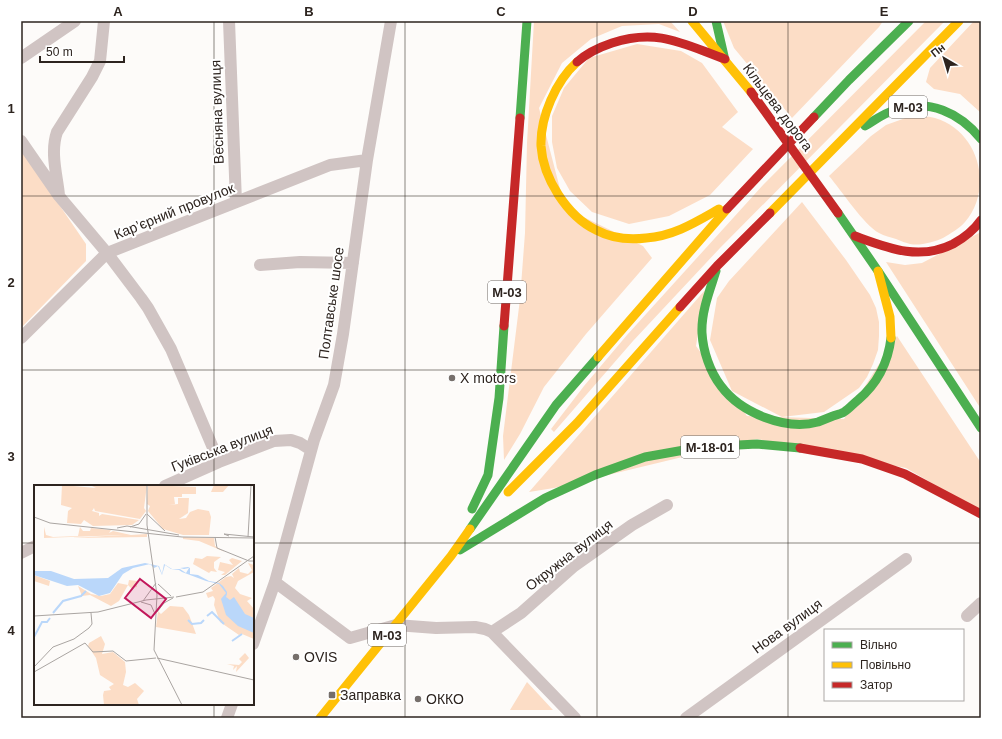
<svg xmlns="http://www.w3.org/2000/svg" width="1002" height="739" font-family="Arial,sans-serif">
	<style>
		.green { fill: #fcddc6 }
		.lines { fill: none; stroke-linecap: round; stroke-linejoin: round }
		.street { stroke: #d0c4c3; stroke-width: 12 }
		.fast { stroke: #4caf50; stroke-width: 9 }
		.slow { stroke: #ffc107; stroke-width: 9 }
		.jam { stroke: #c62828; stroke-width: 9 }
		.jam-bridge { stroke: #c62828; stroke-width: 9 }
		.grid { fill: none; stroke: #2d241f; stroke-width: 1; stroke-opacity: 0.55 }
		.poi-dot { fill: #766f6b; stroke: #fff; stroke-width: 1.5 }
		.labels { text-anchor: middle; stroke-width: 4; stroke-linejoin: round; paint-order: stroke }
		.shield { fill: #fff; stroke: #6c6662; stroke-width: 1 }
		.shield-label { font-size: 13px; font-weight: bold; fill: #2d241f }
		.street-label { font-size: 14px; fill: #2d241f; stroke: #fff }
		.poi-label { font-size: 14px; fill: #2d241f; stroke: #fff; text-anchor: start }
		.inset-river { fill: none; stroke: #bad7fa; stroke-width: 2 }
		.inset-road { fill: none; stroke: #aaa5a2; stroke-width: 1 }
		.view { fill: #c2185b; fill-opacity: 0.15; stroke: #c2185b; stroke-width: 2 }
		.inset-edge { fill: none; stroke: #2d241f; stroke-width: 2 }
		.neatline { fill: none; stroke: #2d241f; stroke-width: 1.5 }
		.grid-label { font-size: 13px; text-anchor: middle; font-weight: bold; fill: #2d241f }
	</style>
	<rect width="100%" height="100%" fill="#fdfbf9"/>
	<path class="green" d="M534,21H670L680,32L659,24L622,26L591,39L562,63L539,108L565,208L643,246L652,258L586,334L544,387L520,434L504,460L503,436L520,299L525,233L527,143Z
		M723,21H883L879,27L792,118L734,48Z
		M926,21H945L720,248L633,341L554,432L551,429L584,386L627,335L763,185Z
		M974,21H981V113L960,94L934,89L926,82L930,68Z
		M637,44L681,51L702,63L738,112L722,127L753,149L710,195L669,216L629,224L592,212L570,191L557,168L552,142V116L564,88L589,58Z
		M911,116C919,116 927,116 935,118C979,131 994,188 965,222C959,229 951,233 943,238C934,242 920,246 910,244C906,243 901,241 896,239C891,237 884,236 879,233C864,225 841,190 829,176L871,136L886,125Z
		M21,149L86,244V261L21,328Z
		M802,202L846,260L870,295L876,308L879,322V336L878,350L873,364L867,377L859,388L824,412L782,417L732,391L710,340L717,298L729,281Z
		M981,232V409L886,262L905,265L922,263Z
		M705,290L696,346L747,416L844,419L897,336L981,463V512L906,468L757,439L554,488L529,492Z
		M527,682L553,710H510Z"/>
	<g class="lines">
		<path class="street" d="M229,21L236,202
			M21,58L75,21
			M21,141L59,196L107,253L141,298L148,308L171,349L219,462
			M59,195C57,175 50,152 57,132L92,77L100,61L104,21
			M260,265L300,262L353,263
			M21,338L107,253L330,165L367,160
			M165,486L219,462L274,441L291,440L300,443L311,450
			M21,553L35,546
			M275,582L350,638L396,625L436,628L475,627L485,629L492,632L575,718
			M967,616L981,603
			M492,632L521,613L574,566L632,525L667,505
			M253,644L275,582L314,440L334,385L343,334L367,160L391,21
			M227,718L232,704
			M686,718L906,559"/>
		<path class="fast" d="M716,21L724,56
			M814,117L849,80L909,21
			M520,118L527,21
			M865,126C875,120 884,113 895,110C929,98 960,113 981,139
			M838,213L878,271L981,428
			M716,271C710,290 701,312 702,333C703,351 710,372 721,386C741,413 786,431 818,422C823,420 828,418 833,416C836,415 841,414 844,412C849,409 853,404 858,400C877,384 888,363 891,338
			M472,509L488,475L499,398L504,326
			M470,529L556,405L598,357
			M460,550L545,498L595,475L645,457L701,447L757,444L800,448"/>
		<path class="slow" d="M692,21L751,92
			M577,62C556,81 540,117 541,146C543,178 567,216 596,230C611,238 630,240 646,238C674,236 696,222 719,209
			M770,213L959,21
			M878,271L890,317L891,338
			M598,357L727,209
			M508,492L577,423L680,307
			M320,718L451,556L470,529"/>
		<path class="jam" d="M577,62C587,53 600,47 612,43C658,28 683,44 725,59
			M727,209L814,117
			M855,236C888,248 919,261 953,244C964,238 974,230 981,220
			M680,307L717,266L770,213
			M504,326L520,118
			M800,448L862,459L905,474L981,514"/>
		<path class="jam-bridge" d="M751,92L838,213"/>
	</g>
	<path class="grid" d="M214,21V486M405,21V718M597,21V718M788,21V718M21,196H981M21,370H981M21,543H35M253,543H981M214,704V718"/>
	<g class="poi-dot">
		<circle cx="452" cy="378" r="4"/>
		<circle cx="296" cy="657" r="4"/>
		<rect x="328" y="691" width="8" height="8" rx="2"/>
		<circle cx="418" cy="699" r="4"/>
	</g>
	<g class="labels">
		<g class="shield">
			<rect x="889" y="96" width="38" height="22" rx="3"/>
			<rect x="488" y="281" width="38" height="22" rx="3"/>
			<rect x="681" y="436" width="58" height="22" rx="3"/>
			<rect x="368" y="624" width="38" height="22" rx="3"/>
		</g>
		<g class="shield-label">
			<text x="908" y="112">М-03</text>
			<text x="507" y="297">М-03</text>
			<text x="710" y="452">М-18-01</text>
			<text x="387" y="640">М-03</text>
		</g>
		<g class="street-label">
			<text transform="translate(778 107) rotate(53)" y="5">Кільцева дорога</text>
			<text transform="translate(217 112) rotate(-92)" y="5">Весняна вулиця</text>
			<text transform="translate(174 211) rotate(-22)" y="5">Кар’єрний провулок</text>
			<text transform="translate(331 303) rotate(-82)" y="5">Полтавське шосе</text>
			<text transform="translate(222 448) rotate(-21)" y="5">Гуківська вулиця</text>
			<text transform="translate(569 555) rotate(-38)" y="5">Окружна вулиця</text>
			<text transform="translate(787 626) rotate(-36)" y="5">Нова вулиця</text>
		</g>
		<g class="poi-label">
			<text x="460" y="383">Х motors</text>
			<text x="304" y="662">OVIS</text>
			<text x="340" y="700">Заправка</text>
			<text x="426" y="704">ОККО</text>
		</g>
	</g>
	<g transform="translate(34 485)">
		<rect width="220" height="220" fill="#fdfbf9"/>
		<path d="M28,0L62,3L56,0H113L110,23L112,26L106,34L61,26L60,23L58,26L65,28V31L68,29L105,35L98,40L59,41L50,35L47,39L33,38L34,26L38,23L27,20ZM114,0L162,2V9H148V12H140L141,19L135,20L144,19V13H155L154,28L145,34L152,33L156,27L164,24L175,26L177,32L175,50H149L129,44L114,26L116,21L113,19ZM180,0H195L189,7H177ZM10,42L12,50L19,52L44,51L46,42L49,46H56L57,43L77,45L75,48L79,46L97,50L113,49V52L37,53L89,50L10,53ZM149,52L180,53L181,61L191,67L165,56L149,54ZM173,71L187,72L180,77V83L183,87L177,86L175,88L159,79L161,73L168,74ZM198,73L208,76L191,90H187L191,87L184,85L186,77L199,80L195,75ZM214,78L220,80V87L204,96L201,103L206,109L218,113L213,116L220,124V154L208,149L205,150L186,137L180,120L181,114L179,111L174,113L172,108L179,106L177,103L192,92L197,91L200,93L198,89L205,83L206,87L214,89L218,85ZM0,90L16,96L15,101L0,96ZM95,95L103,96V102L97,103L94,100L85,116L77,121L56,110L48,111L44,101L57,109L67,111L76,109L84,98L94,100ZM136,121L149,122L155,130L162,149L122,142L124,126L127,129ZM67,151L71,159L68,169L79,167L91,177L92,187L89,200L94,202L101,198L110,206L103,214L105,220H70L69,210L70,206L77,205L75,202L80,199L66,190L62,173L54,161L55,158ZM211,168L215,173L202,187L203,181L199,185L200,181L193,179L205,180L208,177L205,174Z" fill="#fcddc6"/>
		<path d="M111,78L125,81L128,89L130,79L138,84H146L152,88L155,83L150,84L146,83L154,82L156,83V89L164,90L175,96L181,97L185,98L189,101L193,107V109L192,112L196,115L200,112L211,129L220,133V148L204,141L192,130L187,114L192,108L185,99L172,96L148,87L145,85L137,84L131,80L128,90L124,81L120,83L116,79L99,83L89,89L76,108L65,111L44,100L33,101L0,90V86H17L40,94L74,93L88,83Z" fill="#bad7fa"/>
		<path class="inset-river" d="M19,128L29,116L47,111L52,106M173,131L178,127L190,139M154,135L158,139L167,138L170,135M0,152L8,137H13L16,133M198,156L208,149"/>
		<path class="inset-road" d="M113,0V40L123,110L120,165L148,220M113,29L131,46M0,32L16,38L148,52L220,53M96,42L105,39L112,29M83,43L93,41L145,50M195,51L190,49L220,52M181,52L183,63L215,76H220M214,52L217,0M124,99L137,111M142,112L169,107L220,71M109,116L122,98M107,117L117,120L121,129M123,127L130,118L139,113M0,131L64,127L112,115L140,112M123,173L220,195M0,182L19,162L40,154L55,143L58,139L57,128M0,187L51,158L59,167L79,166L92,176L122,173"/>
		<path class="view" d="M106,94L132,114L117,133L91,113Z"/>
		<rect width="220" height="220" class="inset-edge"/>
	</g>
	<rect width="1002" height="739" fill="none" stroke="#ffffff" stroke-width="44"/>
	<rect x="824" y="629" width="140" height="72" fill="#ffffff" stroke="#aba7a5"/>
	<rect x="832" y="642" width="20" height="6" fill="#4caf50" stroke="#aba7a5"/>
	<text x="860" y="649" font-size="12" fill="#2d241f">Вільно</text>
	<rect x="832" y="662" width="20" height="6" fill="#ffc107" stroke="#aba7a5"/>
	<text x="860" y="669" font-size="12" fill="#2d241f">Повільно</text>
	<rect x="832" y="682" width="20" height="6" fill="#c62828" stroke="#aba7a5"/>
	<text x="860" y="689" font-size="12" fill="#2d241f">Затор</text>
	<g transform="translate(944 58) rotate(322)" stroke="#ffffff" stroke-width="3" paint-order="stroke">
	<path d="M0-3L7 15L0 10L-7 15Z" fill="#2d241f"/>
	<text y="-6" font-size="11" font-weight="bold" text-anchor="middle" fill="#2d241f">Пн</text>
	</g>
	<path d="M40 56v6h84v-6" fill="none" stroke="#2d241f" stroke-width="2"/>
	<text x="46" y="56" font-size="12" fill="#2d241f" stroke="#ffffff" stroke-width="3" paint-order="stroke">50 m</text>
	<rect x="22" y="22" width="958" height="695" class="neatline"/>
	<g class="grid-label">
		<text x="118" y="16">A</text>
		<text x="309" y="16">B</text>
		<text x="501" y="16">C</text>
		<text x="693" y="16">D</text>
		<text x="884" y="16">E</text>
		<text x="11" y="113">1</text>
		<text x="11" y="287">2</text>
		<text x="11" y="461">3</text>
		<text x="11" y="635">4</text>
	</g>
</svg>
